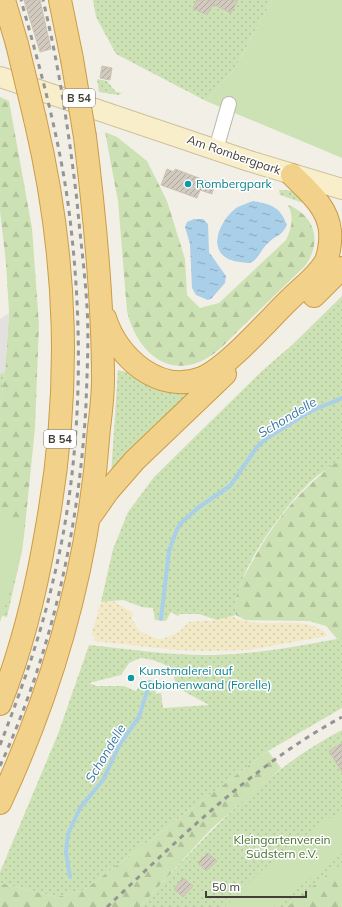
<svg xmlns="http://www.w3.org/2000/svg" width="342" height="907" font-family="Mulish,sans-serif">
	<style>
		.grass { fill: url(#grass-dots); fill-rule: evenodd }
		.forest { fill: url(#forest-firs) }
		.sand { fill: url(#sand-dots) }
		.park { fill: #cde2b4 }
		.parking { fill: #e3e1df }
		.water { fill: url(#water-ripples) }
		.lines { fill: none; stroke-linecap: round; stroke-linejoin: round }
		.stream { stroke: #a9cfe9; stroke-width: 4 }
		.building { fill: url(#building-hatch); stroke: #ccc2b2 }
		.minor-casing { stroke: #bcb6ab; stroke-width: 16 }
		.secondary-casing { stroke: #cdc09b; stroke-width: 22 }
		.trunk-casing { stroke: #cd9c46; stroke-width: 24 }
		.minor { stroke: #fff; stroke-width: 14 }
		.secondary { stroke: #f9eeca; stroke-width: 20 }
		.trunk { stroke: #f2d28a; stroke-width: 22 }
		.rail { stroke: #959595; stroke-width: 3; stroke-dasharray: 5 5; stroke-linecap: butt }
		.trunk-bridge-casing { stroke: #cd9c46; stroke-width: 24; stroke-linecap: butt }
		.trunk-bridge { stroke: #f2d28a; stroke-width: 22 }
		.culture-dot { fill: #0f9aa8; stroke: #fff; stroke-width: 1.5 }
		.labels { text-anchor: middle; stroke-width: 3; stroke-linejoin: round; paint-order: stroke }
		.shield { fill: #fff; stroke: #7c7973; stroke-width: 1 }
		.shield-label { font-size: 11px; font-weight: bold; fill: #443f37 }
		.street-label { font-size: 12px; fill: #443f37; stroke: #fff }
		.culture-label { font-size: 12px; fill: #0d838f; stroke: #fff; text-anchor: start }
		.park-label { font-size: 12px; fill: #487030; stroke: #fff }
		.water-label { font-size: 13px; font-style: italic; fill: #3b78a5; stroke: #fff }
	</style>
	<defs>
		<pattern id="grass-dots" width="8" height="8" patternUnits="userSpaceOnUse"><rect width="8" height="8" fill="#cde2b4"/><path d="M2 2h.1M6 6h.1" fill="none" stroke="#b1c39b" stroke-width="1.8" stroke-linecap="round"/></pattern>
		<pattern id="forest-firs" width="22" height="20" patternUnits="userSpaceOnUse"><rect width="22" height="20" fill="#cde2b4"/><path d="M5 1l3.5 6h-7zM16 11l3.5 6h-7z" fill="#b1c39b"/></pattern>
		<pattern id="sand-dots" width="8" height="8" patternUnits="userSpaceOnUse"><rect width="8" height="8" fill="#f2e9c7"/><path d="M2 2h.1M6 6h.1" fill="none" stroke="#d1c9ac" stroke-width="1.8" stroke-linecap="round"/></pattern>
		<pattern id="water-ripples" width="26" height="14" patternUnits="userSpaceOnUse"><rect width="26" height="14" fill="#a9cfe9"/><path d="M2 4q2-2 4 0t4 0M15 11q2-2 4 0t4 0" fill="none" stroke="#8ba9be"/></pattern>
		<pattern id="building-hatch" width="6" height="6" patternUnits="userSpaceOnUse"><rect width="6" height="6" fill="#d2cabe"/><path d="M-1 1l2-2M0 6l6-6M5 7l2-2" fill="none" stroke="#aca59b"/></pattern>
	</defs>
	<rect width="100%" height="100%" fill="#f2efe7"/>
	<path class="grass" d="M93,0H272L234,70L206,101L116,54L96,17Z
		M97,79L107,81L116,92L122,93L118,95L99,92Z
		M279,190C292,190 299,191 306,204L280,195Z
		M342,296V459C334,465 325,470 317,476C288,500 230,577 236,615L217,620L199,614H180L178,616L171,612L166,621L155,620L153,608L142,607L123,600L101,602L113,549L128,512L154,477L263,370L292,345Z
		M118,370L195,389L111,475Z
		M5,372L0,405V374Z
		M18,548L22,551L7,617L2,616L0,621Z
		M342,638V708L268,751L84,890L57,897L0,883V872L58,734L89,645C130,649 173,656 214,655C258,654 300,646 342,638ZM140,658C150,659 167,662 172,672C175,675 175,683 176,687L209,705L163,708L161,693L156,694L154,681L144,680L136,691L124,686H96L89,683L121,675L129,663Z
		M342,730V907H140C201,841 261,772 342,730Z"/>
	<path class="forest" d="M0,97L9,101L32,228L39,325L35,428L24,536L0,550V405L5,372L9,312L6,263L0,211Z
		M105,132L117,137L147,161L167,201L185,259L187,295L200,308L219,303L286,240C292,227 294,218 288,205C316,216 322,243 305,266C284,286 264,306 243,326C232,336 222,349 209,357C168,382 136,350 127,311L118,201Z
		M342,458V638L337,639L326,626L309,621L245,620L236,615C233,596 242,580 251,564C275,519 301,488 342,458Z
		M268,751L281,768L211,829L140,907H0V883L57,897L84,890Z
		M342,863V907H287Z"/>
	<path class="sand" d="M113,601L133,613L132,619L139,631L157,639H163L179,632L189,622L217,620L232,616C260,632 298,613 325,632L327,636L248,650L206,651L176,650L94,641L95,636H91L101,602Z"/>
	<path class="park" d="M272,0H342V158L206,101L234,70Z
		M0,507L24,536L22,551L0,622Z
		M342,810V853L274,907H225C259,869 299,838 342,810Z"/>
	<path class="parking" d="M9,313L5,372L0,374V319Z"/>
	<path class="water" d="M253,201C272,204 280,207 287,225C282,236 276,235 268,243C262,248 259,258 252,262C248,264 244,262 240,262C205,258 216,224 236,208C241,205 248,203 253,201Z
		M194,219H203L208,224L209,252L226,276L225,283L211,299L208,300L196,295L192,288L190,244L185,227L187,222Z"/>
	<g class="lines">
		<path class="stream" d="M161,619L169,551L177,529L182,522L199,507L230,486L257,447L267,438L309,412L342,398
			M70,877L66,852L68,834L80,808L103,780L120,744L139,717L150,682"/>
	</g>
	<path class="building" d="M24,0H40L51,49L40,52Z
		M197,0H238L231,13L213,4L207,15L193,8Z
		M102,66L112,68L110,80L100,78Z
		M167,169L174,172L175,169L212,183L214,187L212,194L200,190L197,198L161,185Z
		M342,743V772L329,751Z
		M208,853L217,861L206,871L198,863Z
		M183,878L193,886L183,897L174,889Z"/>
	<g class="lines">
		<g class="minor-casing">
			<path id="minor" d="M216,149L229,104"/>
		</g>
		<g class="secondary-casing">
			<path id="secondary" d="M0,77L249,161L342,189"/>
		</g>
		<g class="trunk-casing">
			<path id="trunk" d="M4,0L17,44
				M60,0L72,59
				M314,296L342,268
				M105,318C117,357 159,395 202,378C227,368 269,319 290,299C301,288 316,277 324,264C329,257 331,240 330,231C328,207 308,191 292,175
				M92,514L108,491L135,460L225,374
				M0,704C22,649 36,591 46,532C72,391 68,259 35,119
				M0,803C55,685 90,558 99,428C101,412 103,396 103,380C103,298 95,218 85,137"/>
		</g>
		<use href="#minor" class="minor"/>
		<use href="#secondary" class="secondary"/>
		<use href="#trunk" class="trunk"/>
		<path class="rail" d="M0,745C21,691 40,638 53,581C81,468 84,343 71,228C63,151 42,75 21,0
			M0,766C52,652 79,530 86,405C87,373 89,340 87,307C85,272 80,237 77,201C69,133 59,66 43,0
			M107,907C180,838 253,765 342,717"/>
		<g class="trunk-bridge-casing">
			<path id="trunk-bridge" d="M17,44L35,119
				M72,59L85,137"/>
		</g>
		<use href="#trunk-bridge" class="trunk-bridge"/>
	</g>
	<g class="culture-dot">
		<circle cx="188" cy="184" r="4"/>
		<circle cx="131" cy="678" r="4"/>
	</g>
	<g class="labels">
		<g class="shield">
			<rect x="63" y="89" width="32" height="18" rx="3"/>
			<rect x="44" y="430" width="32" height="18" rx="3"/>
		</g>
		<g class="shield-label">
			<text x="79" y="102">B 54</text>
			<text x="60" y="443">B 54</text>
		</g>
		<g class="street-label">
			<text transform="translate(234 155) rotate(19)" y="4">Am Rombergpark</text>
		</g>
		<g class="culture-label">
			<text x="196" y="188">Rombergpark</text>
			<text x="139" y="675">Kunstmalerei auf<tspan x="139" dy="14">Gabionenwand (Forelle)</tspan></text>
		</g>
		<g class="park-label">
			<text x="282" y="844">Kleingartenverein<tspan x="282" dy="14">Südstern e.V.</tspan></text>
		</g>
		<g class="water-label">
			<text transform="translate(287 417) rotate(-31)" y="5">Schondelle</text>
			<text transform="translate(105 753) rotate(-59)" y="5">Schondelle</text>
		</g>
	</g>
	<path d="M206 891v6h100v-6" fill="none" stroke="#443f37" stroke-width="2"/>
	<text x="212" y="891" font-size="12" fill="#443f37" stroke="#ffffff" stroke-width="3" paint-order="stroke">50 m</text>
</svg>
